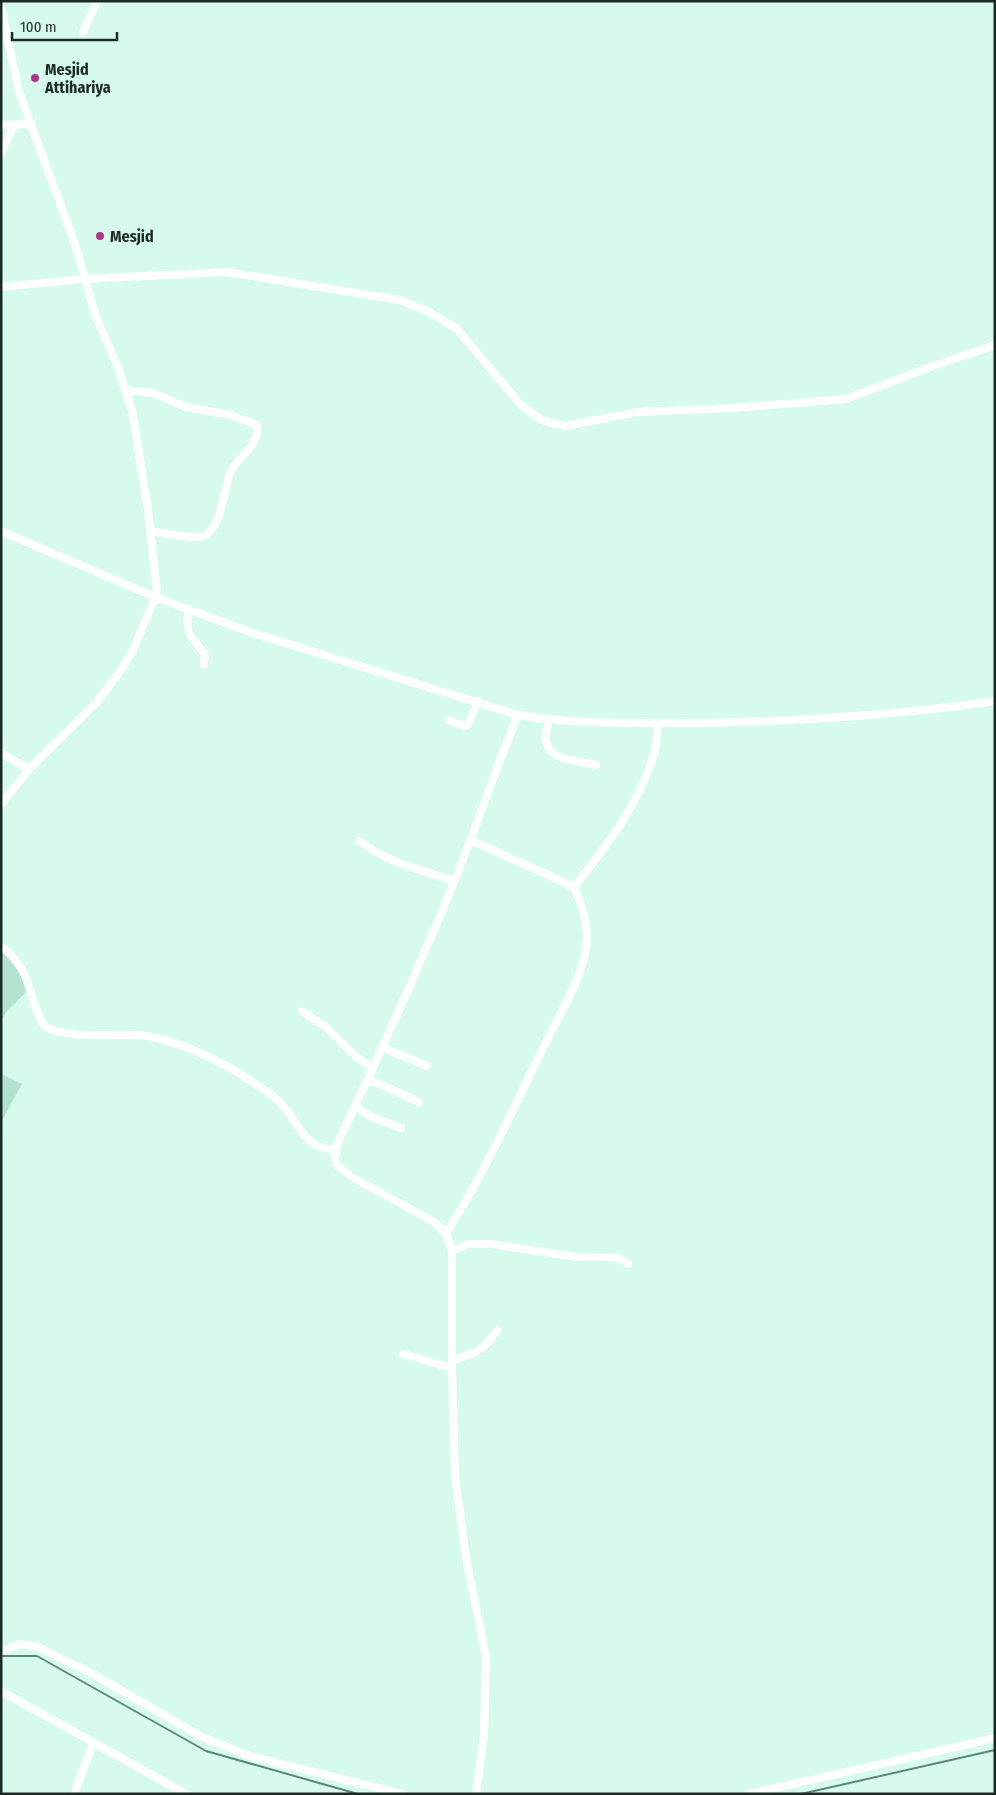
<svg xmlns="http://www.w3.org/2000/svg" width="996" height="1795" font-family="'Fira Sans Condensed',sans-serif">
	<style>
		.green { fill: #b3e3d0 }
		.lines { fill: none; stroke-linecap: round; stroke-linejoin: round }
		.stream { stroke: #5c8777; stroke-width: 2 }
		.minor { stroke: #fff; stroke-width: 8 }
		.poi-dot { fill: #b23585; stroke: #d6fbec; stroke-width: 2 }
		.labels { text-anchor: middle; stroke-width: 4.5; stroke-linejoin: round; paint-order: stroke }
		.poi-label { font-size: 16px; font-weight: bold; fill: #1d2b26; stroke: #d6fbec; text-anchor: start }
	</style>
	<rect width="100%" height="100%" fill="#d6fbec"/>
	<path class="green" d="M1,951L13,957L33,985L7,1011L1,1020Z
		M1,1074L22,1084L1,1122Z"/>
	<g class="lines">
		<path class="stream" d="M1,1656H37L206,1751L358,1794
			M801,1794L995,1750"/>
		<path class="minor" d="M1,6L19,92L75,244L96,317L118,367L132,410L148,510L157,593L133,650L121,670L97,702L29,769L1,804
			M83,32L97,1
			M1,125L30,124
			M1,153L14,125
			M1,287L84,279L227,272L400,300L429,312L457,329L521,405L541,420L565,426L638,412L733,408L846,399L933,366L995,345
			M125,390L154,393L186,407L231,415L257,425C260,447 238,455 230,473C224,489 221,530 204,536C193,540 163,533 150,531
			M1,531L155,597L250,632L518,715C572,724 629,723 685,723C789,722 892,716 995,701
			M188,610C186,636 190,635 205,654L204,664
			M549,719L545,738L549,750L561,758L596,765
			M449,720L464,726L468,725L478,701
			M1,753L29,769
			M360,841C387,863 422,870 454,881
			M574,887C604,850 644,797 655,749C657,741 657,731 658,723
			M1,947C10,952 21,966 25,976C30,986 38,1023 46,1027C69,1039 111,1034 136,1035C170,1036 226,1063 254,1083C264,1089 276,1098 284,1107C302,1127 303,1149 336,1150
			M302,1011L327,1028L356,1057L373,1068
			M384,1048L427,1066
			M368,1079L419,1102
			M355,1106L372,1117L401,1128
			M446,1233C485,1173 514,1107 545,1044C559,1015 579,985 585,953C590,930 584,909 574,887L471,840
			M452,1251L468,1244H490L577,1257H616L628,1264
			M403,1354L452,1368
			M452,1360C473,1355 486,1349 497,1330
			M1,1651L21,1644L38,1647L93,1674L200,1736L247,1755L402,1794
			M1,1691L186,1794
			M74,1794L93,1743
			M476,1794L484,1735L486,1657L466,1558L455,1475L452,1368V1251L446,1233L434,1222L352,1177L336,1164L335,1157L338,1142C379,1056 418,970 454,882C477,826 495,770 518,715
			M749,1794L995,1738"/>
	</g>
	<g class="poi-dot">
		<circle cx="35" cy="78" r="5"/>
		<circle cx="100" cy="236" r="5"/>
	</g>
	<g class="labels">
		<g class="poi-label">
			<text x="45" y="75">Mesjid<tspan x="45" dy="18">Attihariya</tspan></text>
			<text x="110" y="242">Mesjid</text>
		</g>
	</g>
	<rect width="996" height="1795" fill="none" stroke="#1d2b26" stroke-width="5"/>
	<path d="M12 32v8h105v-8" fill="none" stroke="#1d2b26" stroke-width="2.5"/>
	<text x="20" y="32" font-size="15" fill="#1d2b26" stroke="#d6fbec" stroke-width="4" paint-order="stroke">100 m</text>
</svg>
